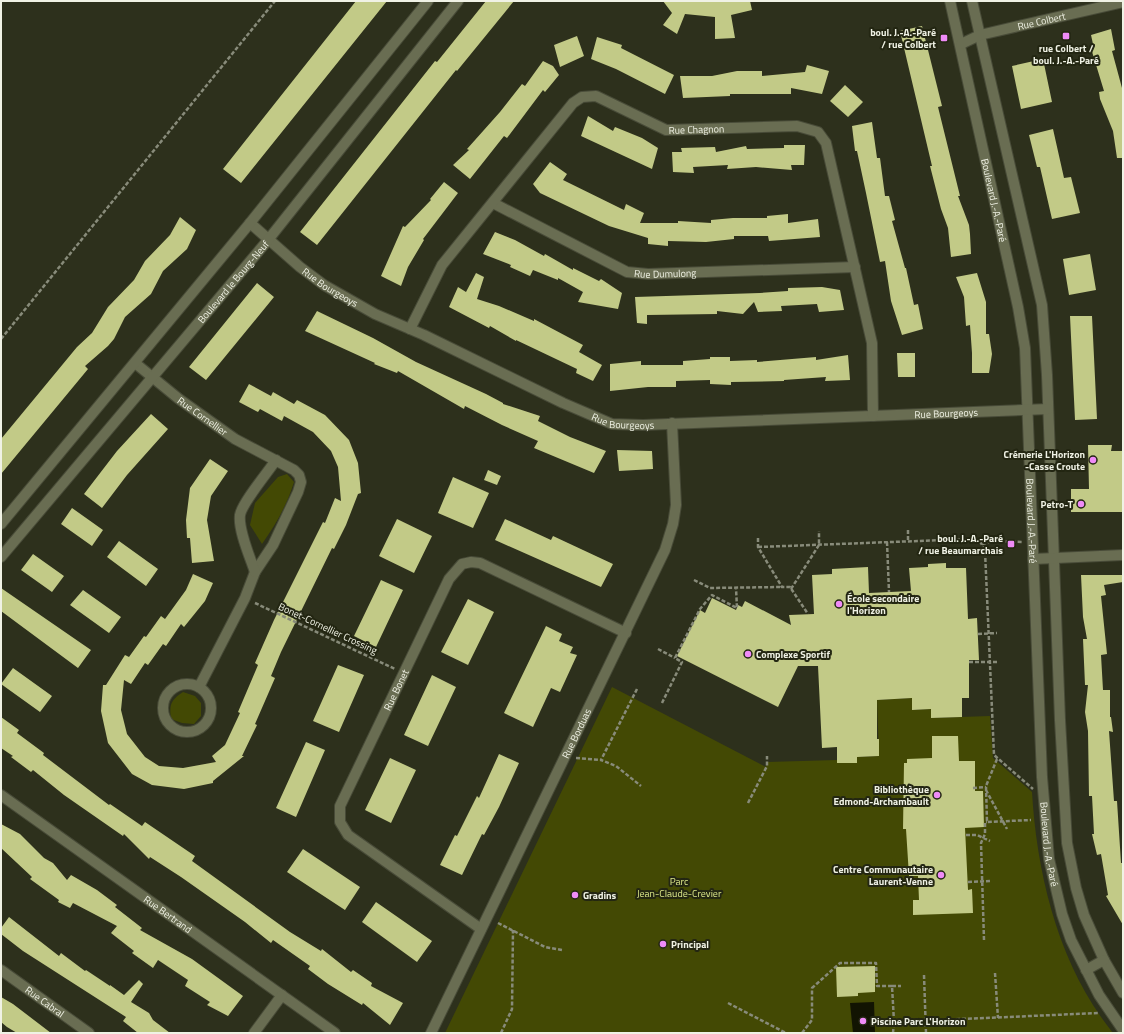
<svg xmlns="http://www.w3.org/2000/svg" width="1124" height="1034" font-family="'Titillium Web',sans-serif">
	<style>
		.green { fill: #434904 }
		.water { fill: #121402 }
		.building { fill: #c2ca87 }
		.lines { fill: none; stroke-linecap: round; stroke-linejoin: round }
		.minor-casing { stroke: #484b38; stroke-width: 12 }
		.path { stroke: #888b7a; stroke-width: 2.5; stroke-dasharray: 4 2; stroke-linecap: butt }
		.minor { stroke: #696d52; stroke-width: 10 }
		.poi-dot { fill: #ef8bf7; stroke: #232612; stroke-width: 1.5 }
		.labels { text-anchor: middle; stroke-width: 4; stroke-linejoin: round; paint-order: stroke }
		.street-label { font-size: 10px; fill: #f0f2e5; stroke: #232612 }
		.poi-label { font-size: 10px; font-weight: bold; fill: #f0f2e5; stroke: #232612; text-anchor: end }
		.park-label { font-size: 10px; fill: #dde98a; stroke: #232612 }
	</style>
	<rect width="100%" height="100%" fill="#2d301c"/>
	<path class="green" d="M287,474L294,482C287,505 276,524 262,544L250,525L255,503L278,477Z
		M612,687L766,767L767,762L837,760V763H857V757L879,756L877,700L912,698V710L931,709V718L990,716L993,758L1032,792C1037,876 1059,966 1113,1033H445Z
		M183,692L195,696L201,703V716L194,724L182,723L171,719C169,704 171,700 183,692Z"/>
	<path class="water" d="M874,1002L875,1033H853L850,1003Z"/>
	<path class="building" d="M356,1H387L241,183L223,169Z
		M486,1H514L457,71L456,70L317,245L300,232L435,61L437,62Z
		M663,1H750L752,10L731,15L735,38L715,39V17L685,14L677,34L663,25L672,13Z
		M922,26L942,106L938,107L960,196H958L969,225L970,234L971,254L951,257L948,228L941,209L930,166H932L900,31Z
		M1111,29L1115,50L1112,51L1122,88H1123V158H1117L1113,131L1100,99L1099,92L1104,91L1090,45L1093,44L1091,35Z
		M577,36L584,56L560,67L554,45Z
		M597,37L622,45L621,48L674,75L665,94L616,69L591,59Z
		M1043,59L1052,102L1021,109L1012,66Z
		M543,61L553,66L559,75L545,92L543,90L507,138L504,136L470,179L453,165L469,150L467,149L500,112L522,84L525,86Z
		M807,65L829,71L822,94L791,88V94H730V96L683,98L680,76H712L737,71H762V76L805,72Z
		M845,85L863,102L848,117L830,101Z
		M588,116L613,131L615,127L642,138L658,148L652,169L581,136Z
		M872,122L877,158H880L885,196H889L895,220L892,221L905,268H906L914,305L918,304L923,329L902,335L891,301L885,261L880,262L866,193L857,151H855L852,126Z
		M1053,129L1064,178L1071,177L1080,213L1052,219L1040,167H1037L1029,135Z
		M784,145H805L804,165H791L792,170L756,167L727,169L728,165L693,167L694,173L673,172L672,152H682L681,148L715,147L716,152L746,146L747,149L784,148Z
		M550,162L567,174L563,180L624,210L626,204L644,213L640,223H678V221L711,223V220L733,218H767V216L788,214V223L818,219L820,237L769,241L768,236H734V239L706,242L668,241V246L648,244V238L609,226L540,193L533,184Z
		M444,182L458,193L423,239L424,240L408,267L401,286L381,276L403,226L405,227L431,200L430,199Z
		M180,217L196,230L187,249L163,271L151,294L125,317L114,339L108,346L85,366L88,369L1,474V439L77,347L92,333L108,307L134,280L145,261L170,235Z
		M495,232L515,240L544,256L545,254L573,270V268L599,281L601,279L622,293L618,309L578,302L583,292L558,278V280L533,270L530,276L510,267L511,265L483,254Z
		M1090,254L1096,290L1069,295L1063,259Z
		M476,273L484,277L477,299L499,306L534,321V319L583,345L579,352L602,365L593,381L576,373L577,369L516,340V341L490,326L489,328L449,307L458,287L466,292Z
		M977,273L986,302V334H989L992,354L989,373H972V353L970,325L966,326L964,297L956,277Z
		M257,283L274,297L206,380L189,367Z
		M822,287L840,290L844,310L819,312L817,304L781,306L782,311L758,312L754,302L743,314L717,311V314L647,315V324L637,323L635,297L760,293L788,291V288Z
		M317,311L373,338L416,362L486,394L503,403V404L540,416L538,421L570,437L606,451L594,473L534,448L538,441L502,425L465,406L464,409L398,371L397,373L374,364L375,363L305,331Z
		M1070,316H1092L1097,419L1075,420Z
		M897,353H915V377H898Z
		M848,355L850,380L825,381L826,377L784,380V381L731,382V385L710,384V380L676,381V387H648L610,391V364L641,361V365H683V361L710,359V357H730V361L757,360V362L816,357V360Z
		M249,384L271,396L273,392L294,404L297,400L325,415L349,440L358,463L361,493L358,494L346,525L334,549L332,548L281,652L271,676L275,678L255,724L257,725L242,756H244L213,781V783L184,789L152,785L132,774L108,743L101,711L103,685H106L125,655L129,657L144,636L146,637L161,616L165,619L186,590L193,574L213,583L205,601L184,627L181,624L166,646L163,644L148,665L145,663L131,684L124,680L121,710L127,734L145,757L159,766L183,768L216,762L212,756L225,745L240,713L238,712L258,665L255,663L274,620L323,522L325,523L335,498L341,501L338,467L331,451L313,432L284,416L282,421L260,409L258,412L239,402Z
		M151,414L168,429L127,475L102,508L84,494L117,451Z
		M1088,445H1112L1111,451H1123L1122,512H1071V489H1089Z
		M617,450L652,451L653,469L619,471Z
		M210,459L228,471L211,496L207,520L214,561L192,563L190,538H187L186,520L190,488Z
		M488,470L501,476L497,485L484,480Z
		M453,477L489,493L473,528L438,513Z
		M72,508L103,530L92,546L61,524Z
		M397,519L432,536L414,573L379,556Z
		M505,519L551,540L553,536L613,564L601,587L495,540Z
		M119,541L158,569L146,586L107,557Z
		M33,554L64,576L52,592L21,570Z
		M946,563V568H966L968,619L977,618L979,660H969V698H962V717L931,718V709L912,710V698L877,700V739H879V756L857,757V763H837V747L822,748L818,666H798L778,707L677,656L700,610L705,613L712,598L736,610L738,605L742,607L745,601L791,625L789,615L814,614L812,575L832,574V569L868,567L869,593L911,591L909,568L928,567V564Z
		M1081,575H1123V582L1104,585L1106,595L1101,596L1107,654L1101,655L1103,690H1110V717H1111L1113,732L1109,731L1114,801H1117L1121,863H1123V925L1106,896L1108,895L1101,854L1097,855L1092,834H1094L1092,796H1089L1088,731L1085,712L1088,685H1085L1083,639H1087L1083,617Z
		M381,580L403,590L376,647L354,636Z
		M1,588L91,650L78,668L1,611Z
		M83,590L121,617L109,633L70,605Z
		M468,599L494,612L468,665L441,652Z
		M546,626L562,634L559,641L573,647L570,653L577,655L560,692L551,688L533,727L504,713Z
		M338,665L364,675L339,732L313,721Z
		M13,668L52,696L40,712L1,684Z
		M432,675L456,687L428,746L404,735Z
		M1,717L19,730L17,733L44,753L43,755L109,805L110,804L142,826L145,822L195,856L192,861L290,932L321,951L322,949L351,972L353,970L372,983L371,986L403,1003L390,1025L363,1003L362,1005L328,984L308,969L310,966L273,940L271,943L245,922L181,877L150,857L149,859L124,834L123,836L64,795L33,770L31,772L11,757L13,756L1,748Z
		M932,736H958L959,761H975V791H983L984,827L965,828L968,890L972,889L973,913L913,915V900H919L918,876H909L906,829H903L904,763H907V759L932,758Z
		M306,742L325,750L296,817L276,808Z
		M499,754L519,763L499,807L484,835L482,834L462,875L440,865L455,835L457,836L477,796L479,798Z
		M390,758L416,770L391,823L365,810Z
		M1,824L20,834L44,858L53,863L67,880L71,875L97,890L117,905L115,907L142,928L140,930L192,959L243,996L228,1016L207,1005L210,1002L185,986L188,980L158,960L153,968L132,953L134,951L111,933L117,926L73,903L70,908L58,902L59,900L30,879L32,877L1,848Z
		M303,849L360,887L345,910L287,872Z
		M376,902L432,941L417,962L362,922Z
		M9,917L59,956L61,953L85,971L86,970L110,986V985L124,995L139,980L143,984L131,1002L149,1013L153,1020L170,1033H138L123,1021L126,1017L23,951L1,934V928Z
		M875,966V992L858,993V996L837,997L836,967Z
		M1,997L13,1004L51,1033H17L7,1027L1,1022Z"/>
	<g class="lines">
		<g class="minor-casing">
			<g id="minor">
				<path id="s1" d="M950,1L1018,307L1025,348L1042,777L1049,859L1062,914L1071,940L1099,995L1123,1030"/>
				<path d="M972,1L1042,305L1047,375L1060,720L1067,843L1076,888L1084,915L1104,960L1123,993"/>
				<path id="s2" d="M961,44L980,35L1123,2"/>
				<path id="s3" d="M493,203L627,272L648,274L855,267"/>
				<path id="s4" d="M250,223L300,267L324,285L375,314L424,335L563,403L612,424L643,425L1048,409"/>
				<path id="s5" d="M410,329L442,265L573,103L582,97L596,96L666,130L797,126L818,132L826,143L872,343L873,416"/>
				<path id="s6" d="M135,363L179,399L235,439L294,470L299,475L301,482L298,492L273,545L255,572L245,598L199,687"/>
				<path d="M1,524L250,223L428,1"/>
				<path id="s7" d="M1,557L268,240L458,1"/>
				<path d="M1033,559L1123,555"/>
				<path d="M255,572C250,557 238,530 240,515C242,503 268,472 276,460"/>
				<circle cx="187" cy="708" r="24"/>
				<path id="s8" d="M1,795L335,1033"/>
				<path id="s9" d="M481,929L348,835L340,822V806L449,579L462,564L471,562L480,563L626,633"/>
				<path id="s10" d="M1,970L89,1033"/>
				<path d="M1086,970L1104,960"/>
				<path d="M254,1033L282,995"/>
				<path id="s11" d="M431,1033L665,550L673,524L676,505L672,423"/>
			</g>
		</g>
		<path class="path" d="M1,339L275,1
			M908,530V541
			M758,538V547L782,587H790L808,614
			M887,542L889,592
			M982,544L994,541L1023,542
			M758,547L972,539L981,543L985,551L994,755L1033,789
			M694,580L710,588L782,587
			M791,589L819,545V531
			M255,603L395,669
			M978,634L997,633
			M658,649L675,658
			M969,662H999
			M637,689L601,760L616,766L641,786
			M662,703L682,662L675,658L700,609L712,595L737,608L736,588
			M576,758L601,760
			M997,759L986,786L987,822L1031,820
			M973,788L986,787
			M986,790L1007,829
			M748,803L767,766V756
			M966,835H977L990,841
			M968,882L992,881
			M498,923L545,947L562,950
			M984,940L981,843L985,834V822H987
			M995,973L998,1018
			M924,975L926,1033
			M892,986H901
			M728,1003L786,1033
			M501,1033L512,1009L513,930
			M802,1033L812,1020V988L840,963H876L877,986H892L894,1022L1099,1013
			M893,1033L894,1022"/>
		<use href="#minor" class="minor"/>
	</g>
	<g class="poi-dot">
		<rect x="1062" y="32" width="8" height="8" rx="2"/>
		<rect x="940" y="34" width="8" height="8" rx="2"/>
		<circle cx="1093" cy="460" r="4"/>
		<circle cx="1081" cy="504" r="4"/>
		<rect x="1007" y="540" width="8" height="8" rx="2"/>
		<circle cx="839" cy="604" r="4"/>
		<circle cx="748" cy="654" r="4"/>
		<circle cx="937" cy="795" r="4"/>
		<circle cx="941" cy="875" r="4"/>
		<circle cx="575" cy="895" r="4"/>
		<circle cx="663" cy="944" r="4"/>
		<circle cx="863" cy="1021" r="4"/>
	</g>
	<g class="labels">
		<g class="street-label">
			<text dy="4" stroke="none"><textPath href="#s2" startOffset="84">Rue Colbert</textPath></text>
			<text dy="4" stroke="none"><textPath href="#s5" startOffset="413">Rue Chagnon</textPath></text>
			<text dy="4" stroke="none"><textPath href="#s1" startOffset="204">Boulevard J.-A.-Paré</textPath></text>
			<text dy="4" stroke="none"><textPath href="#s3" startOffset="189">Rue Dumulong</textPath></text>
			<text dy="4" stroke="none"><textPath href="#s7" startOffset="360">Boulevard le Bourg-Neuf</textPath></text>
			<text dy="4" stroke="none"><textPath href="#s4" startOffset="103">Rue Bourgeoys</textPath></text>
			<text dy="4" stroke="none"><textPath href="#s4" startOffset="751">Rue Bourgeoys</textPath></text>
			<text dy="4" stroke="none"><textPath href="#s6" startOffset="86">Rue Cornellier</textPath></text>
			<text dy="4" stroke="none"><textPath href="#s4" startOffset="427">Rue Bourgeoys</textPath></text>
			<text dy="4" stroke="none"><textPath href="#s1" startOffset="528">Boulevard J.-A.-Paré</textPath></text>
			<text transform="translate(328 628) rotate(25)" y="4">Bonet-Cornellier Crossing</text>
			<text dy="4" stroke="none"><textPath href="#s9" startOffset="323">Rue Bonet</textPath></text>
			<text dy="4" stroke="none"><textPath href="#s11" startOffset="333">Rue Borduas</textPath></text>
			<text dy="4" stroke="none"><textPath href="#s1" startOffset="852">Boulevard J.-A.-Paré</textPath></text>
			<text dy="4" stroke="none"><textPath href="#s8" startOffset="205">Rue Bertrand</textPath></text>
			<text dy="4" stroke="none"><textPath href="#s10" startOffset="54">Rue Cabral</textPath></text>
		</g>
		<g class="poi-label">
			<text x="936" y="36">boul. J.-A.-Paré<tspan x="936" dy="12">/ rue Colbert</tspan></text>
			<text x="1066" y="52" text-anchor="middle">rue Colbert /<tspan x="1066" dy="12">boul. J.-A.-Paré</tspan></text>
			<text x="1085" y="458">Crémerie L'Horizon<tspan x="1085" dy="12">-Casse Croute</tspan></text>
			<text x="1073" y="508">Petro-T</text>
			<text x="1003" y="542">boul. J.-A.-Paré<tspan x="1003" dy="12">/ rue Beaumarchais</tspan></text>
			<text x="847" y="602" text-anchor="start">École secondaire<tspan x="847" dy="12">l'Horizon</tspan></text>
			<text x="756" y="658" text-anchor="start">Complexe Sportif</text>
			<text x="929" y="793">Bibliothèque<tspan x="929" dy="12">Edmond-Archambault</tspan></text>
			<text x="933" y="873">Centre Communautaire<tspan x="933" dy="12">Laurent-Venne</tspan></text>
			<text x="583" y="899" text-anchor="start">Gradins</text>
			<text x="671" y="948" text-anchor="start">Principal</text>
			<text x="871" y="1025" text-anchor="start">Piscine Parc L'Horizon</text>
		</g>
		<g class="park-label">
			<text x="679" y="885">Parc<tspan x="679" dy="12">Jean-Claude-Crevier</tspan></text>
		</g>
	</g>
	<rect width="1124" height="1034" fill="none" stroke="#f0f2e5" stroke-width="4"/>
</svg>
